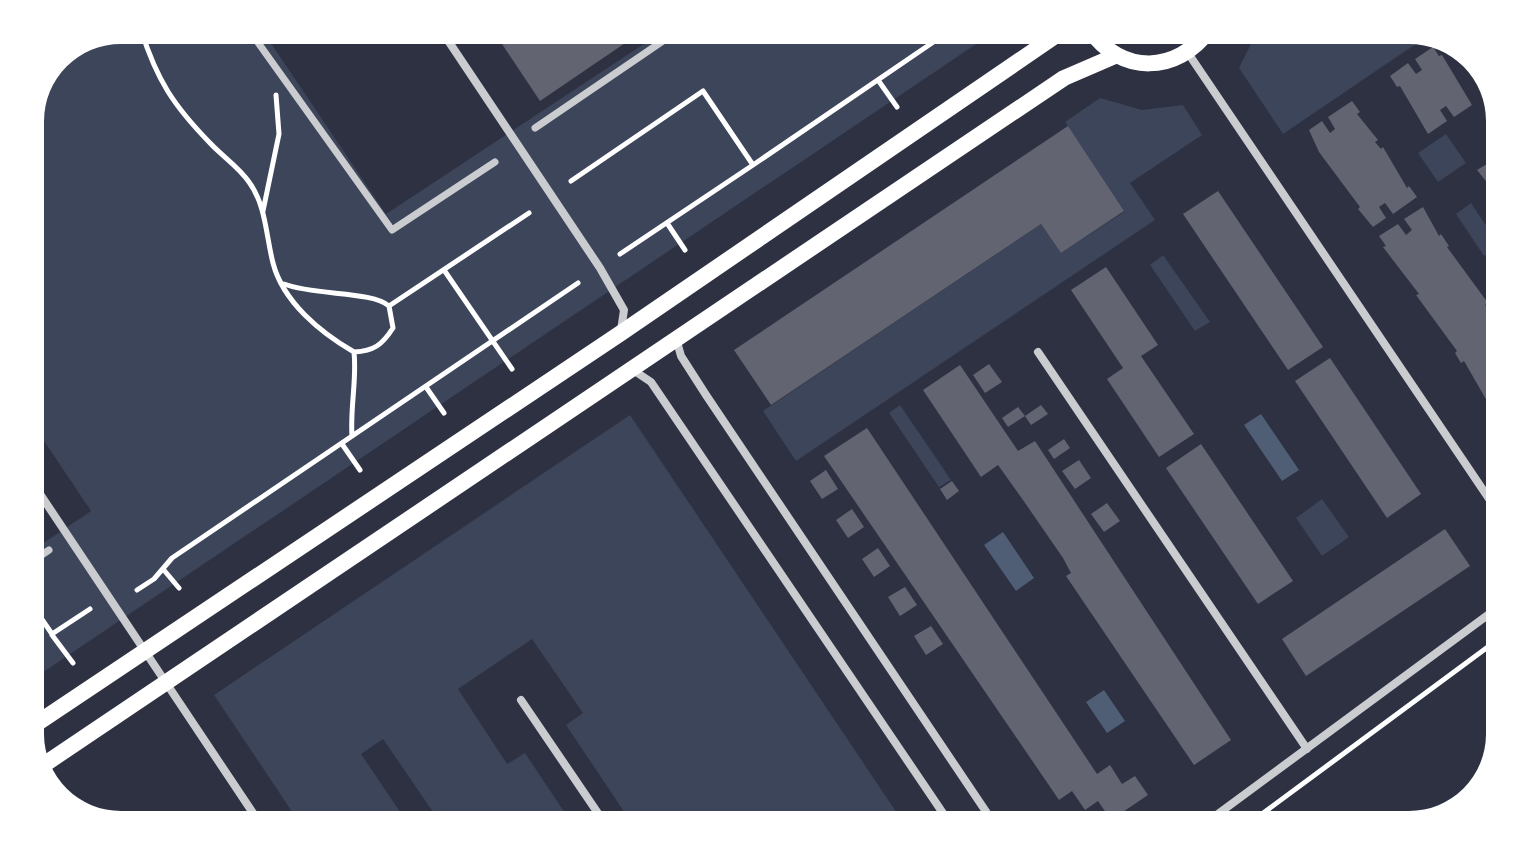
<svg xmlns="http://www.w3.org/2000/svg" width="1530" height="855" font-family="Georgia,serif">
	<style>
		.green { fill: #3c4559 }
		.water { fill: #4f5d75 }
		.building { fill: #626471 }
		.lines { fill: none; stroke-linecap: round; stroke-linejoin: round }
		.path { stroke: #fff; stroke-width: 5 }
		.pedestrian { stroke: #caccd0; stroke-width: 7 }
		.minor { stroke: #caccd0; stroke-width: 8 }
		.secondary { stroke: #fff; stroke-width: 16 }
	</style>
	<rect width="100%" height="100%" fill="#2d3142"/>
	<path class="green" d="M121,30H262L386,214L665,30H997L30,681V552L91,511L30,420V115L57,56Z
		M1258,30H1409L1429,35L1283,134L1239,68Z
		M1100,98L1142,110L1183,105L1202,135L1130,183L1155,220L796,461L763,411L1041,224L1061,253L1124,212L1065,122Z
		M1446,134L1466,163L1438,182L1418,153Z
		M1471,203L1499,245L1484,256L1456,214Z
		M1163,255L1210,322L1195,331L1150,265Z
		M900,405L951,480L939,487L889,413Z
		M630,415L905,825H633L566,725L583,713L532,639L458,689L507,764L525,753L573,825H466L460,816L442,825L383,739L361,754L409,825H301L214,695Z
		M1322,499L1349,537L1322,556L1296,518Z"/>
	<path class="water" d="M1261,414L1299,470L1282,481L1244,425Z
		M1003,532L1034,578L1016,591L984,545Z
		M1104,690L1125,721L1107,733L1086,702Z"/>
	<path class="building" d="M497,30H629L634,37L540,101L494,32Z
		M1433,47L1439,56L1442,55L1472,105L1454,117L1446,106L1440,110L1447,121L1428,134L1400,86L1397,87L1390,76L1408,63L1416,74L1422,70L1415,59Z
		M1352,101L1360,112L1357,114L1378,140L1375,142L1381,149L1383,147L1407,188L1409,186L1417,197L1393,214L1385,203L1379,207L1386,218L1373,227L1358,209L1360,207L1319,152L1309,130L1322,121L1330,133L1335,129L1328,117Z
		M1068,126L1124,211L1061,253L1041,224L771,405L734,350Z
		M1500,156V204L1498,196L1477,170Z
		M1218,191L1323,347L1288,370L1183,214Z
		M1423,207L1439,236L1441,234L1449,246L1447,247L1488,303L1485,305L1490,312L1493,311L1500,321V373L1494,365L1488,370L1496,381L1500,378V420L1493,410L1496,409L1489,399L1487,401L1464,361L1461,363L1455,353L1457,351L1416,295L1419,294L1383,247L1386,246L1379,236L1398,224L1406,235L1412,230L1404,219Z
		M1106,267L1158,345L1141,356L1194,434L1159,457L1107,379L1123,368L1071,290Z
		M1330,358L1421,494L1387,518L1295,381Z
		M989,364L1002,382L985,393L973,375Z
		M960,365L1018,451L1035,441L1231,740L1194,765L1066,576L1071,573L1063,558L1023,500L998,465L981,477L923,390Z
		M1041,405L1048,414L1031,425L1025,416Z
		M1018,407L1025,416L1008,427L1002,418Z
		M867,428L1097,774L1110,765L1122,784L1135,776L1148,795L1111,820L1098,801L1085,810L1072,791L1059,800L824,456Z
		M1064,439L1070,448L1054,459L1048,450Z
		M1201,444L1293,581L1258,604L1166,468Z
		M1079,460L1091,478L1075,489L1062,471Z
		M826,470L838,489L822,499L810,481Z
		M952,481L959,491L947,500L940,489Z
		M1107,503L1120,521L1104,532L1091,514Z
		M852,509L864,527L848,538L836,520Z
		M1445,529L1470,566L1306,676L1282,639Z
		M878,548L890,566L874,577L862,559Z
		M905,587L917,605L900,616L888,597Z
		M931,626L943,644L926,655L914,636Z"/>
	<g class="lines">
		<path class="path" d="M141,30C157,80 173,105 210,143C222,156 239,167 249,182C266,205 266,236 273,263C283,302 321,333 354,352C357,380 350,407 352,436
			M878,80L897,107
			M571,181L703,91L753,165L951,30
			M263,211L279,134L276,95
			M667,223L685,250
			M620,254L753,165
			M444,270L512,369
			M284,284C316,296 372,291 389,306L393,328C382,345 374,351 354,352
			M389,306L529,213
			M426,387L444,413
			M342,444L360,470
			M163,569L179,588
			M137,590L154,579L172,558L578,283
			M30,626L41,618L52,634L90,609
			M52,635L73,663
			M1434,818L1489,777
			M1247,825L1500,638"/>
		<path class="pedestrian" d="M249,30L392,230L495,162
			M535,128L679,30
			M30,563L49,550"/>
		<path class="minor" d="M441,30L600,268L624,310L621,330
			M1188,53L1500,515
			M676,338L681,356L706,395L995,825
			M1038,352L1307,749
			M630,368L651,382L951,825
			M30,479L261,825
			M521,700L606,825
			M1203,825L1500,606"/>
		<path class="secondary" d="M1090,30C1121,75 1177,74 1209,30
			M30,728L621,333L1064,30
			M39,768L1064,78L1115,56"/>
	</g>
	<path d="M0 0H1530V855H0ZM121 44H1409A77 77 0 0 1 1486 121V734A77 77 0 0 1 1409 811H121A77 77 0 0 1 44 734V121A77 77 0 0 1 121 44Z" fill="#fff" fill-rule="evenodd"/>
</svg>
